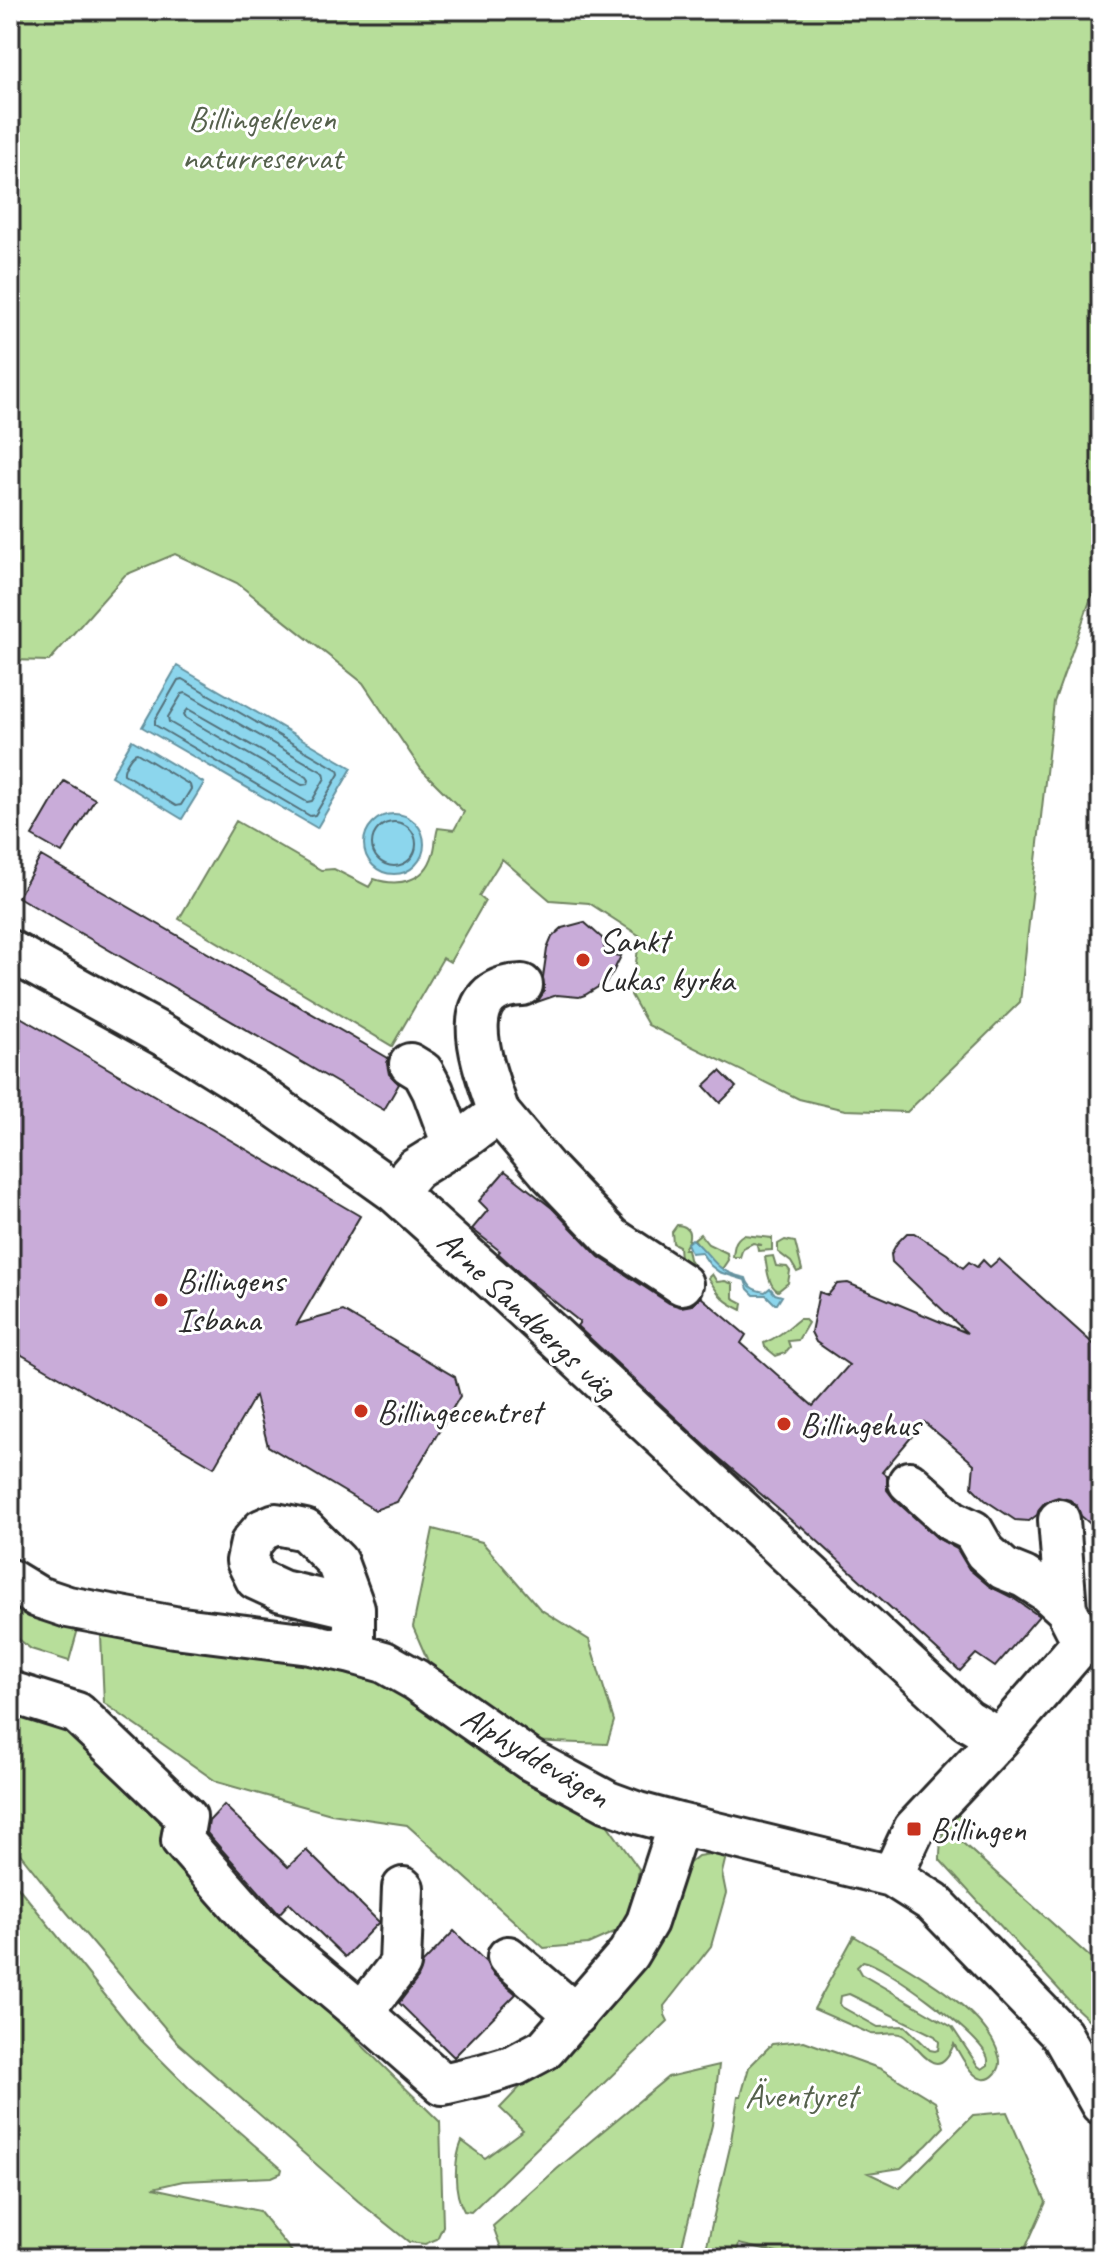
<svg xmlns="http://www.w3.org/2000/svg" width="1111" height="2268" font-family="Caveat,sans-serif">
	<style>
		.green { fill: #b7de9a; stroke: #718462; stroke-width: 2; fill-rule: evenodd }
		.water { fill: #8cd6ed; stroke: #65929f; stroke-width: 2 }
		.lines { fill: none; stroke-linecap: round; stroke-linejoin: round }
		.shore { stroke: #526f79; stroke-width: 2 }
		.building { fill: #c9acd9; stroke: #2b2b2b; stroke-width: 2 }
		.minor-casing { stroke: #2b2b2b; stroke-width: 46 }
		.minor { stroke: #fff; stroke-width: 40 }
		.poi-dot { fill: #c8321e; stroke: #fff; stroke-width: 3 }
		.labels { text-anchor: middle; stroke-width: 6; stroke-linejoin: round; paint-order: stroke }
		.park-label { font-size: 34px; fill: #55614c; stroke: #fff }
		.poi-label { font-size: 34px; fill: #2b2b2b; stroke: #fff; text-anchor: start }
		.street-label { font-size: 34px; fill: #2b2b2b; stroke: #fff }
	</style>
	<rect width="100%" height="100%" fill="#fff"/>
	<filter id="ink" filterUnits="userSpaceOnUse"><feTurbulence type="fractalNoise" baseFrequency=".0125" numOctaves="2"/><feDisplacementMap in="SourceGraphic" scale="16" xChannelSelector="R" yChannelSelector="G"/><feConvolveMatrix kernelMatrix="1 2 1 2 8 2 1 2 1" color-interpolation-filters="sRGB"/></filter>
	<g filter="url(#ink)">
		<path class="green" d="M10,10H1101V582L1091,598L1054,702L1020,1002L907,1112L845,1110L799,1099L648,1025L631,995L640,936L589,903L550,900L502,859L479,896L485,901L450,962L443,958L392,1046L179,919L236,821L321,870L334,869L369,887L374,879C398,887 425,882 433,854C436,846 435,837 438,828L454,830L464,812L421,769L363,683L237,583L175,554L125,575L49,661L10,660Z
			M677,1225C695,1226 689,1241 684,1249H687L689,1259L693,1265L690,1267C678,1261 680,1256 679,1246L673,1243L672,1232Z
			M700,1234L708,1244L727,1253L728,1260L722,1269L711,1261L694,1239Z
			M743,1235L772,1238V1250L758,1251L757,1245H762L753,1243L743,1248L740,1257H733C734,1248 734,1240 743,1235Z
			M785,1240L795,1242L802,1270L797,1272L791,1262L778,1252V1244Z
			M773,1256L776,1266L787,1267L790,1271L788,1283L778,1291C768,1286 767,1268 765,1257Z
			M712,1274L717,1282L725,1281L733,1284V1298L743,1303L742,1310C722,1301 719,1295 708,1278Z
			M799,1319H804L808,1323L798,1340L788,1341L790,1347L785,1353L776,1356L765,1347L764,1343C777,1338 787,1329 799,1319Z
			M433,1529L482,1542L540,1609L589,1640L614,1721L607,1744L525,1741L431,1668L413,1627Z
			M10,1600L78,1629L69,1661L31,1649L10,1632Z
			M101,1636L170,1641L297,1658L409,1689L606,1823L639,1869L630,1925L588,1944L544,1948L407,1825L331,1814L217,1782L104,1703Z
			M10,1702L65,1716L148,1792L210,1896L440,2122L443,2226L437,2239L425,2244L409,2242L358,2201L177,2042L64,1909L10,1841Z
			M957,1814L966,1821L955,1836L1101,1967V2027L1089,2020L1075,2007L940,1860C940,1837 941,1831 957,1814Z
			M710,1854L726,1856L722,1873L726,1893L711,1946L664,2006L665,2015L668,2021L471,2212L464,2211C453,2192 454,2160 462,2141L485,2158L523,2130L500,2108L629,1974L687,1865L698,1856Z
			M10,1877L141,2040L191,2090L282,2169L281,2173L272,2177L183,2181L153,2188L259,2211L297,2258H10Z
			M854,1936C895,1961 987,2006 999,2056C1001,2062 1000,2068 996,2073C978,2094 962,2057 954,2044C936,2087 920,2045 902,2035C895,2030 882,2036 871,2034L814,2009ZM863,1961C886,1965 974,2031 986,2054C989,2059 988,2059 988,2065L982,2069L978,2066L952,2027L861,1974L857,1967ZM849,1994L935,2036L939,2042L938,2050L935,2051L930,2050L905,2026L878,2027L842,2007L840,2004L841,1996Z
			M804,2041L881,2069L935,2102L944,2127L927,2145L901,2168L868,2173L900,2188L973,2115L1007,2112L1046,2202L1021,2258H798L739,2244L735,2258H704L730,2147L738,2096H741L749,2067L772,2044Z
			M719,2065L712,2125L679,2258H507L504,2256L493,2226L557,2169L668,2077Z"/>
		<path class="water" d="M177,666L352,768L317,828L142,727Z
			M132,740L204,783L182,819L111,776Z
			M364 844a30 30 0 1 1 60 0a30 30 0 1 1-60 0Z
			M692,1239C715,1257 712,1271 746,1278C749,1288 754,1290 765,1292L770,1288L775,1294L782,1296L777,1304H775L766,1295H754L748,1289L745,1280L719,1272L710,1265L701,1252L691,1253L687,1243Z"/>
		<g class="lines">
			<path class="shore" d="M182,679L338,770L339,774L315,815L310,816L155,725V720L178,680Z
				M186,693L324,773L325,778L312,801L307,802L169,722L168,717L182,694Z
				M188,709L307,777L309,780L308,784L302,785L186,718L184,714Z
				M137,753L190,785L191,789L181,805L176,806L124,774C123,768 131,754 137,753Z
				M372 844a22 22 0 1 1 44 0a22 22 0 1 1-44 0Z"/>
		</g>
		<path class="building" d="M64,781L95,799L62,853L32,836Z
			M41,856L388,1058L387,1064L389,1074L399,1084L384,1110L18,897Z
			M584,922L602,938L606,954L621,956L613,972L606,982L585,995L579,997L557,995L537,1002L544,992L543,977L547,949L552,937L562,928Z
			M10,1011L360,1216L297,1324L343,1311L455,1377L460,1396L397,1502L375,1510L268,1446L255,1396L214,1467L10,1348Z
			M720,1071L736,1087L720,1103L704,1086Z
			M505,1171L552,1208L599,1257L669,1303L681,1307L692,1305L701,1297L746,1335L741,1343L813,1406L849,1365L816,1342L811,1332L819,1292L828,1295L837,1284L848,1283L967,1333L892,1262L891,1254L897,1243L907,1233H914L947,1254L963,1268L969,1262L977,1267L983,1260L990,1267L999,1259L1101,1351V1533L1081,1516L1077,1506L1070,1500L1058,1497L1045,1502L1039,1509L1037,1515L1029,1521L1015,1520L985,1500L972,1487L974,1464L924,1422L882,1472L887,1476V1490L894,1499L937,1538L957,1549L969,1569L989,1586L1013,1598L1039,1616L995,1667L976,1654L960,1671L801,1526L800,1528L711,1451L577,1326L580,1322L525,1278L498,1253L500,1251L472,1229L488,1210L479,1201Z
			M224,1805L288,1867L306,1850L379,1922L345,1957L289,1903L279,1914L207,1833L209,1821Z
			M454,1931L486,1962L493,1974L516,1994L454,2057L399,2003L418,1978L423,1963Z"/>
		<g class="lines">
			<g class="minor-casing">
				<path id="minor" d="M10,951L170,1039L255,1092L395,1192L501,1287L967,1720L999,1739
					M410,1064L423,1072L433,1091L453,1145
					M499,1113L549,1172L612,1238L682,1284
					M395,1192L415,1169L465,1138L499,1113C486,1072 448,987 522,985
					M909,1482L952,1521L973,1531L985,1552L1004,1569L1024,1577L1046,1591L1066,1609L1083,1642L1101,1647
					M1059,1520L1066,1609
					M10,1580L38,1597L68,1607L174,1627L310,1644L352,1653L384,1662L416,1680L530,1760L608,1802L638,1813L679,1824L892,1876L933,1902L1062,2035L1101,2104
					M352,1653L354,1639V1608L337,1562L305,1530L276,1524L262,1530L251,1543L247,1561L256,1579L282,1591L354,1608
					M10,1692L77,1713L186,1817L182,1840L256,1924L362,2013L443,2084L482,2075L515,2065L545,2049L628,1954L647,1922L679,1824
					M892,1876L914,1829L999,1739L1083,1642
					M508,1957L576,2015
					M362,2013L400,1964L403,1888"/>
			</g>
			<use href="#minor" class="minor"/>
		</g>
	</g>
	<g class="poi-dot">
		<circle cx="583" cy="960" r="8"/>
		<circle cx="161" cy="1300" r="8"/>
		<circle cx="361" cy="1411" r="8"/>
		<circle cx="784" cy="1424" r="8"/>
		<rect x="906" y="1821" width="16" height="16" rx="4"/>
	</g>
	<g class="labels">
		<g class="park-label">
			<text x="262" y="130">Billingekleven<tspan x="262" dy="39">naturreservat</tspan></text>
			<text x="801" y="2107">Äventyret</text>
		</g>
		<g class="poi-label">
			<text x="599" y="952">Sankt<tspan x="599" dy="39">Lukas kyrka</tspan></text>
			<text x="177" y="1292">Billingens<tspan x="177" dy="39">Isbana</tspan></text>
			<text x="377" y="1423">Billingecentret</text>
			<text x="800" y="1436">Billingehus</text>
			<text x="930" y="1841">Billingen</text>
		</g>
		<g class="street-label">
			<text transform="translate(528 1314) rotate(43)" y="12">Arne Sandbergs väg</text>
			<text transform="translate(536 1756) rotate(31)" y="12">Alphyddevägen</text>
		</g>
	</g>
	<rect width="1111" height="2268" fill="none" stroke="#fff" stroke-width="40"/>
	<rect x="20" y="20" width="1071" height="2228" fill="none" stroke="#2b2b2b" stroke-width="3" filter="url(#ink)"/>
</svg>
